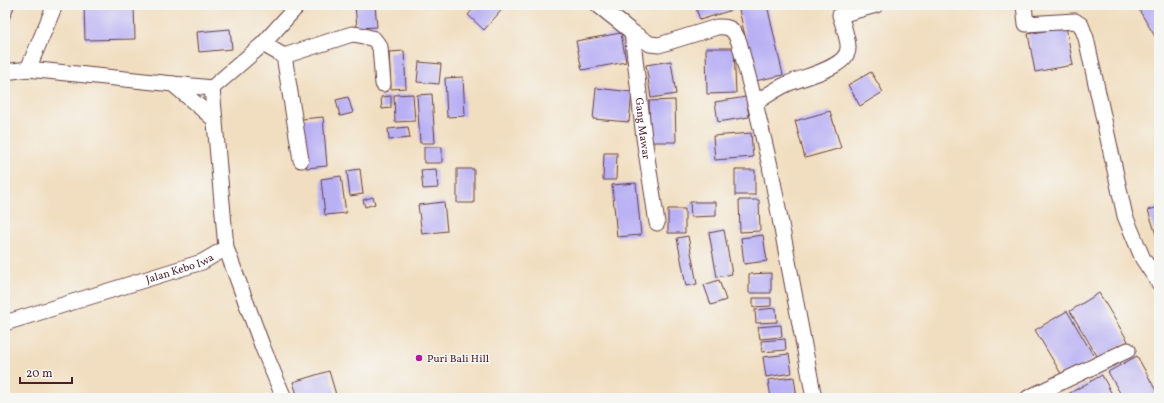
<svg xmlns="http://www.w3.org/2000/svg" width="1164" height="403" font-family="Vollkorn,serif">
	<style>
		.building { fill: #b9b0f4 }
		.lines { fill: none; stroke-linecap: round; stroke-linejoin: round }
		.street-casing { stroke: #633c41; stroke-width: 17 }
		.street { stroke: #fff; stroke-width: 15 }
		.poi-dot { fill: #b5179e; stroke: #f6f6f2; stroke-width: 1.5 }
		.labels { text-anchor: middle; stroke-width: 3; stroke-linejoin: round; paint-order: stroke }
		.street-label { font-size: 11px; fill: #4a1f2b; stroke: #f6f6f2 }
		.poi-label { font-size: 11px; fill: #4a1f2b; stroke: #f6f6f2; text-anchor: start }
	</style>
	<rect width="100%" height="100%" fill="#f6f6f2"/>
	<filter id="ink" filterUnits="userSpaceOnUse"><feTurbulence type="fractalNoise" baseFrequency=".025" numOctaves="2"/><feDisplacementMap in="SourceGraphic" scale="8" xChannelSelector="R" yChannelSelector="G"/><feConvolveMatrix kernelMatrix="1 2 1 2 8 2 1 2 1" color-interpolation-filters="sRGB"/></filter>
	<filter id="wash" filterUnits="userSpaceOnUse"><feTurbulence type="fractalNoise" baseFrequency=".012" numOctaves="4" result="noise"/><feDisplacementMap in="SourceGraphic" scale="16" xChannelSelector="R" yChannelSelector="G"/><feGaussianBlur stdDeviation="0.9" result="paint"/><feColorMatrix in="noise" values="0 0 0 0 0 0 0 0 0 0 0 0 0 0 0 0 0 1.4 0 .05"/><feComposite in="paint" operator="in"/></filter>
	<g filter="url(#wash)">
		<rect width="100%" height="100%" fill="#f1dec0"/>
		<g id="blocks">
			<path class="building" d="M5,5H15L8,22L5,21Z
				M84,5H134L135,39L85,40Z
				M355,5H375L377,27L357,28Z
				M477,5H506L484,30L468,15Z
				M695,5H730L732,10L700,20Z
				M738,5H767L783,75L755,81Z
				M1136,5H1159V43Z
				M1066,27L1073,65L1035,72L1028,34Z
				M230,29L232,49L199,52L197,32Z
				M621,33L626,62L582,70L576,41Z
				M706,48H734L736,93L707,94Z
				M404,51L406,88L391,89L389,52Z
				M671,61L676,94L651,98L646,65Z
				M419,62L441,64L439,84L417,82Z
				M871,72L883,92L860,106L848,85Z
				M463,77L465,116L447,117L445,78Z
				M596,88L632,92L629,122L593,119Z
				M413,94L415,121L395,122L394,95Z
				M432,94L435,143H420L417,95Z
				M391,96V108L382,109L381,97Z
				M348,97L353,113L340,116L336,100Z
				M746,97L749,117L718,122L715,102Z
				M675,100L676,142H650L649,101Z
				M830,111L841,148L805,158L795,121Z
				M323,117L327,166L306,168L302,119Z
				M408,127L410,138L389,140L388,129Z
				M751,133L753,157L715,160L713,136Z
				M424,147H442V163H424Z
				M604,153H617L616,180H603Z
				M360,169L363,194L350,196L347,171Z
				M436,169L438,188L423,189L421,170Z
				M457,169H474V203H457Z
				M735,170H755V195H735Z
				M341,176L346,213L325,215L321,179Z
				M636,183L641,235L617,237L612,185Z
				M373,197L375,204L365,207L363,200Z
				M739,200H759L760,231L740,232Z
				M444,202L447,231L422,234L418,205Z
				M690,202H716V216L691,217Z
				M1159,207V244L1148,210Z
				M668,209H685V233H668Z
				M724,230L732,274L717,277L709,233Z
				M763,235L767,261L744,264L741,238Z
				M688,236L697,284L686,286L677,238Z
				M771,273V293H749V274Z
				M719,280L726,300L711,305L704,285Z
				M1099,293L1128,341L1099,359L1070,311Z
				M753,298H771V306L753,307Z
				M776,308L777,322L756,323L755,310Z
				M1067,311L1095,358L1063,377L1035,330Z
				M781,325L782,337L760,339L758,327Z
				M785,339L786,350L762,352L761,341Z
				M789,354L792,373L766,377L763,357Z
				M1137,356L1159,396V398H1123L1108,372Z
				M329,371L337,398H298L293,382Z
				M1102,375L1114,398H1061Z
				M794,377L797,398H771L768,380Z"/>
		</g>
	</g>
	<g filter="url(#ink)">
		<use href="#blocks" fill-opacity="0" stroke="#633c41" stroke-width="1"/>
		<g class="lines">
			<g class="street-casing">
				<g id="street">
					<path d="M598,5L632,32L650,44L659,45L717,27C731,26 734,30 739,42L755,103L770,166L814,398"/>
					<path d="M1024,5L1026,24L1075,21L1081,25L1086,38L1125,216L1143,259L1159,283"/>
					<path id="s1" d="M632,32L644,138L657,223"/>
					<path d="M263,44L284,56L352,34L360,35L374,39L380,47L383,84"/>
					<path d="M284,56L301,160"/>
					<path d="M28,69L55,5"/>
					<path d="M5,72L28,69L212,88L263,44L298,5"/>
					<path d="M173,84L215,120"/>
					<path d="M755,103C766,96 776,89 787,84C802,77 848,68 848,48C849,41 842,22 840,15L876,5"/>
					<path d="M226,248L263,348L284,398"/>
					<path id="s2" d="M5,323L202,262L226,248L212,88"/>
					<path d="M1028,398L1128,350"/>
				</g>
			</g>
			<use href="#street" class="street"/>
		</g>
	</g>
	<circle class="poi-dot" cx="419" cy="358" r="4"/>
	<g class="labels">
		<g class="street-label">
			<text dy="4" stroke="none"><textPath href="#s1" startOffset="97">Gang Mawar</textPath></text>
			<text dy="4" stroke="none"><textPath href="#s2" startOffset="183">Jalan Kebo Iwa</textPath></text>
		</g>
		<g class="poi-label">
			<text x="427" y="362">Puri Bali Hill</text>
		</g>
	</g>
	<rect width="1164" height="403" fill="none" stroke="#f6f6f2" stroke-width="20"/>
	<path d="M20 377v6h52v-6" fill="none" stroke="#4a1f2b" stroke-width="2"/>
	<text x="26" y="377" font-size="12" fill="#4a1f2b" stroke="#f6f6f2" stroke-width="3" paint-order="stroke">20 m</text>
</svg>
